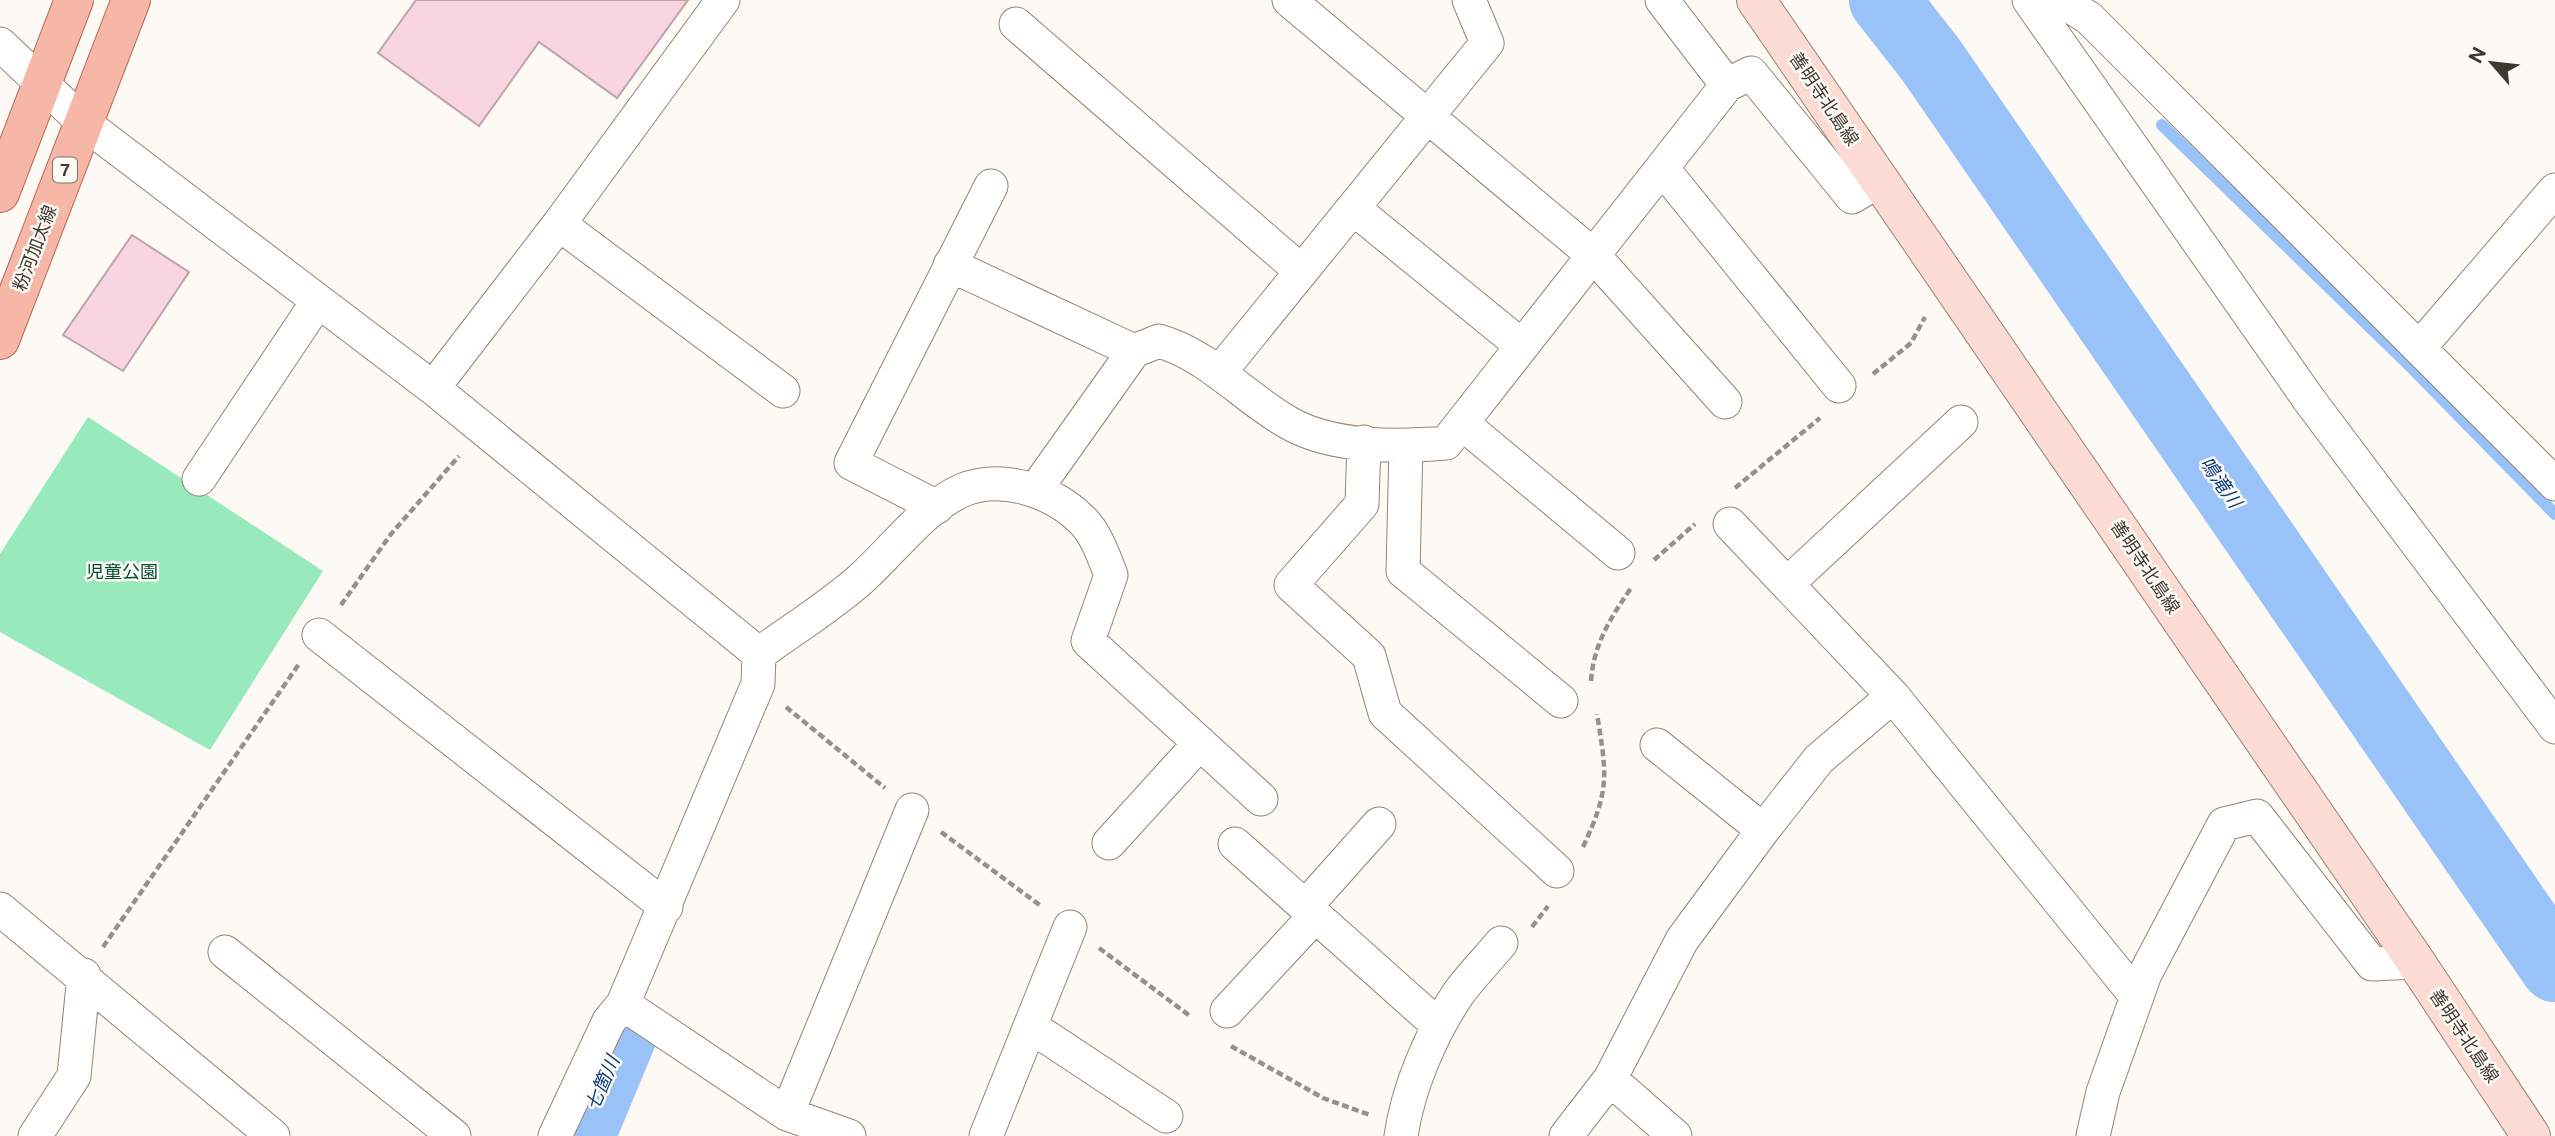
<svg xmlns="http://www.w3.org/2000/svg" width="2555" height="1136" font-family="'Public Sans','Noto Sans JP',sans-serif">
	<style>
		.green { fill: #98eabc }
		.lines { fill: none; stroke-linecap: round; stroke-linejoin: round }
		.stream { stroke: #98c2f8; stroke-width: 12 }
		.river { stroke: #98c2f8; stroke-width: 70 }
		.building { fill: #f9d4e1; stroke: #bca4ad; stroke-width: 2 }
		.street-casing { stroke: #958374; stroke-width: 35 }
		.secondary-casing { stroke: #958374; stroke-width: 40 }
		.primary-casing { stroke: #b36b57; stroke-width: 40 }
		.path { stroke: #96918b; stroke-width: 4.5; stroke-dasharray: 7 3.5; stroke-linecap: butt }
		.street { stroke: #fff; stroke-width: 33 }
		.secondary { stroke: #fbdbd3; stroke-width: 38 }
		.primary { stroke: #f7b7a6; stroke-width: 38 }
		.labels { text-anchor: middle; stroke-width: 5; stroke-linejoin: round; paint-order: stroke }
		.shield { fill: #fdf9f5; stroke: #78726c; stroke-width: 2 }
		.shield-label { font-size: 16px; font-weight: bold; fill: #3f3831 }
		.street-label { font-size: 18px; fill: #3f3831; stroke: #fdf9f5 }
		.park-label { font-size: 18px; fill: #024e30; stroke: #fdf9f5 }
		.water-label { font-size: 19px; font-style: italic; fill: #0b3f7a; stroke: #fdf9f5 }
	</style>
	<rect width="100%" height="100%" fill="#fdf9f5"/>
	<path class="green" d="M88,417L323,571L210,750L0,632V554Z"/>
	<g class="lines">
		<path class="stream" d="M2162,125L2412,368L2555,514"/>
		<path class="river" d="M1884,0L1931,60L2555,967
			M580,1136L624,1030"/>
	</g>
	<path class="building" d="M416,0H688L617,98L539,42L479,126L378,53Z
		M132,235L189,272L123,371L63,335Z"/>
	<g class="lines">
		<g class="street-casing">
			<path id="street" d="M1289,0L1593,255L1725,402
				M1662,0L1727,85
				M2029,0L2310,401L2555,727
				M2060,0L2089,18L2555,484
				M1016,24L1301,271
				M0,44L84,123L433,388L759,654L758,684L623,1004L787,1114L849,1136
				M1662,168L1839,386
				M1353,208L1522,346
				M559,224L783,391
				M950,265L1134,351
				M2419,348L2555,190
				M1219,373L1487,43L1469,0
				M433,388L559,224L723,0
				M1463,424L1618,553
				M1364,442L1362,504L1291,585L1369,656L1385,713L1557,871
				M1406,446L1403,571L1561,701
				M199,479L318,301
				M1036,489L1134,351L1159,341C1210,356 1243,397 1289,423C1333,448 1396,447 1446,443L1727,85L1751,73L1852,197L1880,180
				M937,507L851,463L991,186
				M1730,524L1893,696L2137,997
				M1787,584L1961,422
				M319,635L666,907
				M759,654C793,629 831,606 862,578C893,550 924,507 963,490C1002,474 1052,491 1081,519C1096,533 1104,557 1111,575L1088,641L1261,799
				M1657,745L1763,830
				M1109,843L1200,743
				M1235,844L1439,1026
				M1305,907L1379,824
				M0,909L273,1136
				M225,952L454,1136
				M1227,1011L1315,916
				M1030,1026L1166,1116
				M1610,1079L1675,1136
				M787,1114L912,810
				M35,1136L74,1076L84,975
				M555,1136L609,1021L623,1004
				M986,1136L1070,927
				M1401,1136C1408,1088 1431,1034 1458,994C1471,976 1487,960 1501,943
				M1566,1136L1610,1079L1682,940L1763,830L1819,759L1893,696
				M2093,1136L2103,1092L2145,974L2224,824L2257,816L2372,964L2416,962"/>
		</g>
		<g class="secondary-casing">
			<path id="secondary" d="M1756,0L2416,962L2531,1136"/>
		</g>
		<g class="primary-casing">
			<path id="primary" d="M0,193L74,0
				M0,340L131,0"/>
		</g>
		<path class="path" d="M1873,374L1911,343L1925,317
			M1735,488L1820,418
			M1654,560L1695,524
			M341,605L391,534L459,456
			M1591,681C1594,643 1610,619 1631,588
			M786,707L885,788
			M941,832L1041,906
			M1583,847C1610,789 1607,776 1597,714
			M1532,927L1548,906
			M103,947L299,664
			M1099,948L1190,1016
			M1231,1046L1323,1098L1370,1115"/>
		<use href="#street" class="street"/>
		<use href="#secondary" class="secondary"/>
		<use href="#primary" class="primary"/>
	</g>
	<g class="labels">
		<rect class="shield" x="53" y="157.5" width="24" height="25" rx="5"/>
		<g class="shield-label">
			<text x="65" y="176">7</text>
		</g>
		<g class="street-label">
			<text transform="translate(1824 99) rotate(56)" y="6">善明寺北島線</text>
			<text transform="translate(35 248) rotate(-69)" y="6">粉河加太線</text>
			<text transform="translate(2145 567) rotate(56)" y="6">善明寺北島線</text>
			<text transform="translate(2464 1036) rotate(56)" y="6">善明寺北島線</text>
		</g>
		<g class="park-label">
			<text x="122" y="578">児童公園</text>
		</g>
		<g class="water-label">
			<text transform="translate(2221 482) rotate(55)" y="7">鳴滝川</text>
			<text transform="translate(602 1083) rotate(-67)" y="7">七箇川</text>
		</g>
	</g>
	<g transform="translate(2492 63) rotate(298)" stroke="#fdf9f5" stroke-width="5" paint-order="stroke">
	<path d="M0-5L12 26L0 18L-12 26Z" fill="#3f3831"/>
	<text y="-10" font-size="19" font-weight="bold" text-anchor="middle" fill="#3f3831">N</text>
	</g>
</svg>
